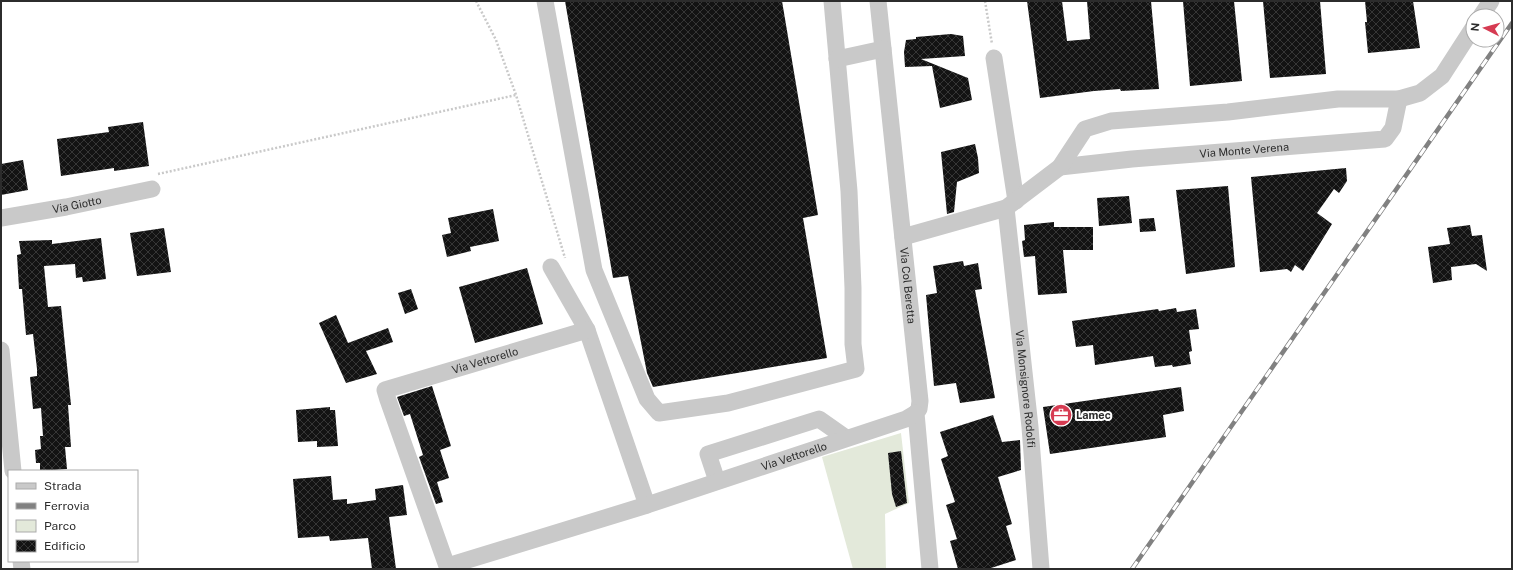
<svg xmlns="http://www.w3.org/2000/svg" width="1513" height="570" font-family="'Public Sans',sans-serif">
	<style>
		.green { fill: #e3e9da }
		.building { fill: url(#building-cross-hatch) }
		.lines { fill: none; stroke-linecap: round; stroke-linejoin: round }
		.path { stroke: #c9c9c9; stroke-width: 2.5; stroke-dasharray: 2 2; stroke-linecap: butt }
		.minor { stroke: #c9c9c9; stroke-width: 17 }
		.rail-casing { stroke: #818181; stroke-width: 4.5 }
		.rail { stroke: #fff; stroke-width: 3; stroke-dasharray: 9; stroke-linecap: butt }
		.labels { text-anchor: middle; stroke-width: 4; stroke-linejoin: round; paint-order: stroke }
		.street-label { font-size: 11px; fill: #2c2c2c; stroke: #fff }
		.poi-label { font-size: 11px; font-weight: bold; fill: #2c2c2c; stroke: #fff; text-anchor: start }
	</style>
	<defs>
		<pattern id="building-cross-hatch" width="8" height="8" patternUnits="userSpaceOnUse"><rect width="8" height="8" fill="#131313"/><path d="M0 0l8 8M0 8l8-8" fill="none" stroke="#363636"/></pattern>
	</defs>
	<rect width="100%" height="100%" fill="#fff"/>
	<path class="green" d="M901,433L909,503L885,514L886,569H853L822,457Z"/>
	<path class="building" d="M565,1H782L818,215L803,218L827,358L653,387L647,373L628,276L613,278Z
		M1027,1H1062L1067,41L1090,39L1087,1H1151L1159,89L1121,91L1120,89L1094,91L1040,98Z
		M1183,1H1234L1242,81L1190,86Z
		M1263,1H1320L1326,74L1270,78Z
		M1365,1H1413L1420,48L1368,53L1365,22H1367Z
		M951,34L963,36L965,56L921,59L968,78L972,100L940,108L932,66L905,67L904,52L906,40L916,39V37Z
		M143,122L149,166L114,171V168L61,176L57,139L109,132L108,127Z
		M975,144L978,158L979,173L957,182L954,212L947,214L941,152Z
		M23,160L28,190L1,195V164Z
		M1346,168L1347,181L1339,193L1334,189L1317,213L1332,224L1303,271L1295,265L1291,272L1287,269L1260,272L1251,177Z
		M1228,186L1235,267L1186,274L1176,190Z
		M1129,196L1132,223L1099,226L1097,198Z
		M493,209L499,241L470,247L471,251L447,257L442,235L451,233L448,218Z
		M1154,218L1156,231L1140,232L1139,219Z
		M1054,222V227H1093V250H1063L1067,293L1038,295L1035,256L1024,257L1022,241L1025,240L1024,225Z
		M1470,225L1472,236L1482,235L1487,271L1476,264L1451,267L1452,280L1433,283L1428,247L1450,244L1447,228Z
		M164,228L171,272L137,276L130,233Z
		M101,238L106,279L83,282L82,277L76,278L75,264L44,266L48,307L61,306L71,405H68L71,447H65L67,469L40,471V463H36L35,450L41,449L40,436H43L41,408L33,409L30,377L37,376V369L33,334L26,335L22,289H19L17,255L21,254L19,241L52,240V244Z
		M963,261L964,266L978,263L982,289L975,290L995,398L960,403L956,383L934,386L926,295L937,293L933,266Z
		M527,268L543,324L475,343L459,287Z
		M411,289L418,309L405,314L398,293Z
		M1176,308L1177,312L1196,309L1199,329L1189,330L1192,351L1189,352L1191,364L1173,367L1172,365L1155,367L1153,356L1095,365L1093,345L1076,347L1072,321L1158,309L1159,311Z
		M336,315L348,343L388,328L393,342L366,351L377,374L346,383L319,323Z
		M432,386L451,446L440,450L449,478L437,482L443,502L436,504L419,457L423,455L410,414L404,416L397,397Z
		M1181,387L1184,411L1163,415L1166,437L1050,454L1043,407Z
		M330,407V410H335L338,446L317,447V441L298,442L296,410Z
		M993,415L1002,442L1020,440L1021,470L998,477L1012,524L1006,526L1016,560L988,569H958L950,541L957,539L946,505L955,502L941,459L948,456L940,432Z
		M901,451L907,503L896,507L892,494L888,453Z
		M331,476L333,500L347,499V504L376,500L375,489L403,485L407,515L389,517L396,569H372L368,538L330,541L329,536L298,538L293,479Z"/>
	<g class="lines">
		<path class="path" d="M476,1L496,40L516,95L565,258
			M985,1L992,44
			M158,174L516,95"/>
		<g class="minor">
			<path d="M545,1L594,270L647,399L659,413L728,403L856,369L853,344V288L849,191L832,1"/>
			<path id="s1" d="M878,1L920,401L919,409L916,413L930,569"/>
			<path d="M1481,16L1491,1"/>
			<path d="M994,58L1016,201"/>
			<path d="M837,59L883,49"/>
			<path id="s2" d="M1060,167L1132,159L1385,139L1393,128L1399,99"/>
			<path id="s3" d="M1006,208L1030,427L1041,569"/>
			<path id="s4" d="M1,218L66,207L152,189"/>
			<path d="M903,237L1006,208L1060,167L1085,129L1111,121L1228,112L1338,99H1399L1420,93L1442,76L1473,28"/>
			<path d="M551,267L587,330L647,505"/>
			<path d="M1,350L13,471"/>
			<path d="M717,481L708,454L819,419L846,438"/>
			<path d="M21,561L22,569"/>
			<path id="s5" d="M448,566L647,505L906,419L916,413"/>
			<path id="s6" d="M448,569L388,400L385,390L587,330"/>
		</g>
		<g class="rail-casing">
			<path id="rail" d="M1132,569L1512,23"/>
		</g>
		<use href="#rail" class="rail"/>
	</g>
	<defs>
		<g id="office-disc" transform="scale(1.15)"><circle r="9.5" fill="#d63b52" stroke="#fff"/><path d="M-6-3h4V-5.5h4V-3h4V5H-6ZM-1-4.5V-3h2v-1.5ZM-6 0V1H6V0Z" fill="#fff"/></g>
	</defs>
	<g fill-rule="evenodd">
		<use href="#office-disc" x="1061" y="415"/>
	</g>
	<g class="labels">
		<g class="street-label">
			<text dy="4" stroke="none"><textPath href="#s2" startOffset="185">Via Monte Verena</textPath></text>
			<text dy="4" stroke="none"><textPath href="#s4" startOffset="77">Via Giotto</textPath></text>
			<text dy="4" stroke="none"><textPath href="#s1" startOffset="286">Via Col Beretta</textPath></text>
			<text dy="4" stroke="none"><textPath href="#s6" startOffset="294">Via Vettorello</textPath></text>
			<text dy="4" stroke="none"><textPath href="#s3" startOffset="182">Via Monsignore Rodolfi</textPath></text>
			<text dy="4" stroke="none"><textPath href="#s5" startOffset="363">Via Vettorello</textPath></text>
		</g>
		<g class="poi-label">
			<text x="1076" y="419">Lamec</text>
		</g>
	</g>
	<rect width="1513" height="570" fill="none" stroke="#2c2c2c" stroke-width="4"/>
	<rect x="8" y="470" width="130" height="92" fill="#ffffff" stroke="#ababab"/>
	<rect x="16" y="483" width="20" height="6" fill="#c9c9c9" stroke="#ababab"/>
	<text x="44" y="490" font-size="12" fill="#2c2c2c">Strada</text>
	<rect x="16" y="503" width="20" height="6" fill="#818181" stroke="#ababab"/>
	<text x="44" y="510" font-size="12" fill="#2c2c2c">Ferrovia</text>
	<rect x="16" y="520" width="20" height="12" fill="#e3e9da" stroke="#ababab"/>
	<text x="44" y="530" font-size="12" fill="#2c2c2c">Parco</text>
	<rect x="16" y="540" width="20" height="12" fill="url(#building-cross-hatch)" stroke="#ababab"/>
	<text x="44" y="550" font-size="12" fill="#2c2c2c">Edificio</text>
	<g transform="translate(1485 28) rotate(276)"><circle r="19" fill="#ffffff" stroke="#ababab"/>
	<path d="M0-3L7 15L0 10L-7 15Z" fill="#d63b52"/>
	<text y="-6" font-size="11" font-weight="bold" text-anchor="middle" fill="#2c2c2c">N</text>
	</g>
</svg>
